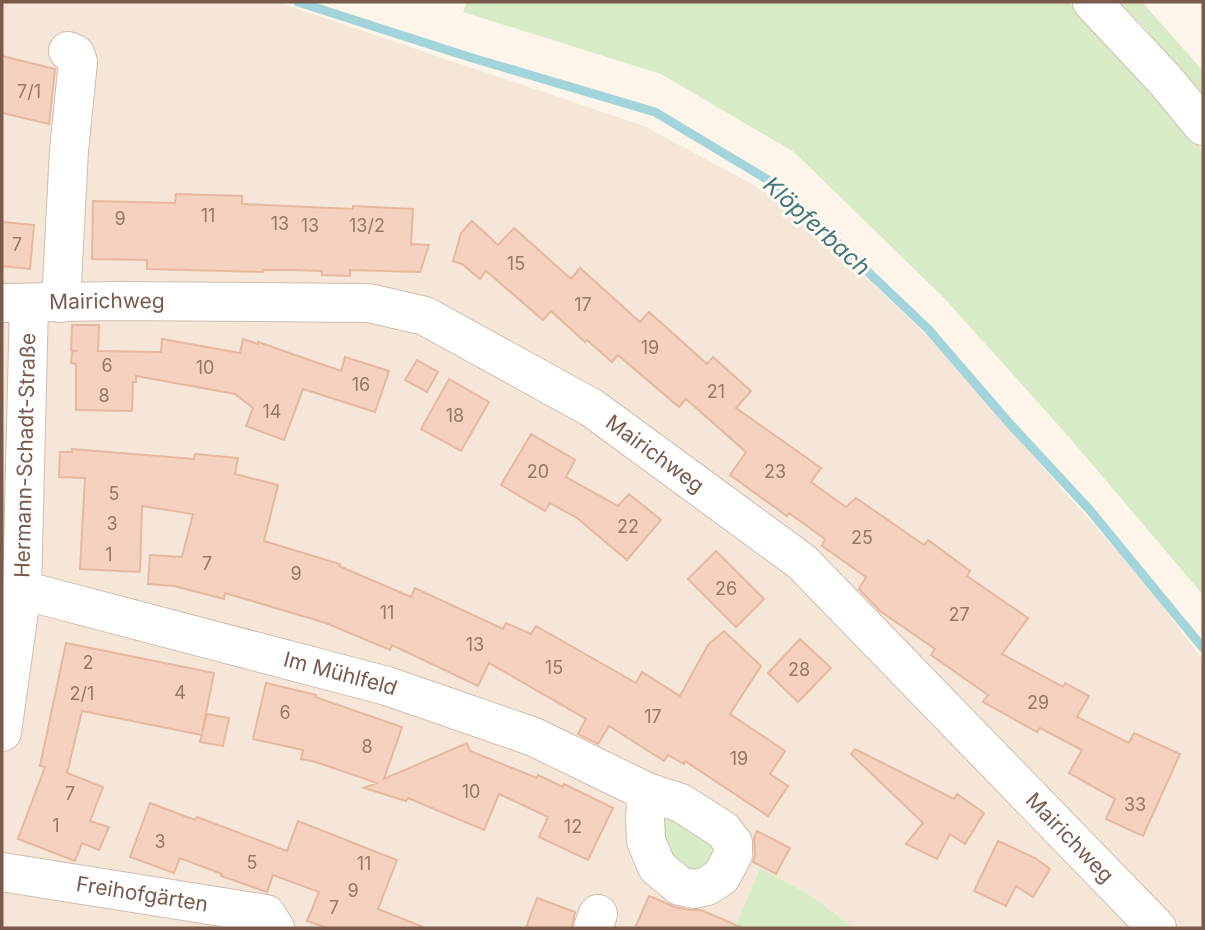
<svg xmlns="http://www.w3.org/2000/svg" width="1205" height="930" font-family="Inter,sans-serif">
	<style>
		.residential { fill: #f5e6d7 }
		.green { fill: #d7ecc6 }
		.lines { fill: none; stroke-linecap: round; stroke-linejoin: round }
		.stream { stroke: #a2d4db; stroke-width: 9 }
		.building { fill: #f4d2bf; stroke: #e7b89f; stroke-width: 2 }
		.minor-casing { stroke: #d0bcad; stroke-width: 40 }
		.minor { stroke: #fff; stroke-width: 38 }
		.labels { text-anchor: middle; stroke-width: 6; stroke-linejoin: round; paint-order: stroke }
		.number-label { font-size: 18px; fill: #987868 }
		.street-label { font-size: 21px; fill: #795a4b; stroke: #fff9f0 }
		.water-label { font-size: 23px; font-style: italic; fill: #3d767e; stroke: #fff9f0 }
	</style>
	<rect width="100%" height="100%" fill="#fdf5e9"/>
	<path class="residential" d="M2,2H277L644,126L774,196L862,273L932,341L1146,584L1203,660V928H853L813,897L760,868L735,928H2Z"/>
	<path class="green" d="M467,2H1069L1149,84L1203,151V595L1069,437L945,299L794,152L661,74L463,12Z
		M1119,2H1142L1203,71V97L1143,26Z
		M666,813L714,846L716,855L706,869L691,872L661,846L659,815Z
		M760,868L813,897L853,928H735Z"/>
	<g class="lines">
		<path class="stream" d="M298,2L469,57L655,112L778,186L928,329L1010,424L1088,508L1203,648"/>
	</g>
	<path class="building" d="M2,56L55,69L49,124L2,113Z
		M176,194L242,196V204L353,209V206L413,209L411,244L429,245L420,272L350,270V276L322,275V271L293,270H263V272L147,269V260L92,259L93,201L175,203Z
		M472,221L498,245L514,228L571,279L580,268L640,322L649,312L707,364L713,357L751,391L736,408L821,468L811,482L846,507L856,498L924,545L928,540L970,571L967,576L1028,618L1002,654L1063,687L1065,683L1089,696L1077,717L1129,743L1134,733L1180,754L1143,836L1106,819L1115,799L1069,773L1082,750L1040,728L1037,732L983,702L988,695L931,655L935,649L880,611L859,589L866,577L822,546L825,539L789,513L787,516L730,475L746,452L686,399L679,407L618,355L612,362L587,340L585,342L551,311L543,320L486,271L480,279L462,264L453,261L461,233Z
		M2,222L34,225L30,269L2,266Z
		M72,325H99L98,351L161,352L162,339L240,353L243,339L258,344V342L341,371L345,357L389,371L375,412L303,389L284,440L246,426L253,408L235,394L136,376V382H133L132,411L76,410V364L71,363L72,351H78L71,350Z
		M417,360L438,372L427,392L405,380Z
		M449,379L489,402L461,451L421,429Z
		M531,434L575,460L566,477L618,506L629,494L661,520L627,560L577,518L550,503L545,511L501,485Z
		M72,449L194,459L195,454L238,458L235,474L278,485L264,541L340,564L339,566L411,597L415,588L503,629L506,623L531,634L536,626L636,683L642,672L680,696L708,645L724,631L761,666L730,714L785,751L770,774L788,786L768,816L685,761L684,764L668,755L664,761L609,726L598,744L578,734L586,719L489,663L478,686L392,645L390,650L326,623L225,593L224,599L174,586L148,584L150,555L182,557L193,514L142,506L140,572L80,569L85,478L59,477L60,452H72Z
		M716,551L764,599L736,627L688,579Z
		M800,639L831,668L798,702L768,673Z
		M66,643L214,673L202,733L207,714L229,718L223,746L200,742L202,735L82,711L67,773L103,787L90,821L109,827L99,850L82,843L75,861L18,839L45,767L40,766Z
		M266,683L316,695L315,697L402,727L384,779L467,743L470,751L537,778L538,775L563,787L564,784L613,808L588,860L539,837L548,817L499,794L484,830L408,798L406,801L364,788L377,783L316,762L301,759L303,750L253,739Z
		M855,749L954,799L957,794L984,813L965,844L950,834L937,859L906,844L923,823L851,754Z
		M150,803L195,820L197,817L287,851L298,821L397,860L378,909L423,927V928H327L307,921L319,892L273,875L267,892L221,876L222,874L180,858L174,873L130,857Z
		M757,831L790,848L776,874L753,862L755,855L754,839Z
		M998,841L1035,858L1050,869L1033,897L1016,886L1006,906L974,891Z
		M649,896L675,907L690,910H701L743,928H635Z
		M537,898L575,912L572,928H526Z"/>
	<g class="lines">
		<g class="minor-casing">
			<g id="minor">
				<path d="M1092,2L1166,81L1203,126"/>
				<path id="s1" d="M2,303L118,301L369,303L425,316L592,408L802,562L1157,928"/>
				<path d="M61,303L69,150L78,62L75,54L68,51"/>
				<path id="s2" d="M22,590L387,686L534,737L647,792L681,803L723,830L733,843V855L721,877L707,886L694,889L680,886L657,867L646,841L645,818L647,792"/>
				<path id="s3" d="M2,732L22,590L29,304"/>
				<path id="s4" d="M2,872L266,914L275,928"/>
				<path d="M593,928L598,914"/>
			</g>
		</g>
		<use href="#minor" class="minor"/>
	</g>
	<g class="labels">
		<g class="number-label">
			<text x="29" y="98">7/1</text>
			<text x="208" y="222">11</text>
			<text x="120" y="225">9</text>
			<text x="280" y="230">13</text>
			<text x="310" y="232">13</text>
			<text x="367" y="232">13/2</text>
			<text x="17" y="251">7</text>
			<text x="516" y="270">15</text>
			<text x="583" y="311">17</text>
			<text x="650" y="354">19</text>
			<text x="107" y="372">6</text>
			<text x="205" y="374">10</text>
			<text x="361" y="391">16</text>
			<text x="716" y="398">21</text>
			<text x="104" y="402">8</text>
			<text x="272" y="418">14</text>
			<text x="455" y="422">18</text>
			<text x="538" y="478">20</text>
			<text x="775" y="478">23</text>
			<text x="114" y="500">5</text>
			<text x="112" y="530">3</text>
			<text x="628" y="533">22</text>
			<text x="862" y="544">25</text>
			<text x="109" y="561">1</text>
			<text x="207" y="570">7</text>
			<text x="296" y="580">9</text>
			<text x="726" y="595">26</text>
			<text x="387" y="619">11</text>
			<text x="959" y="621">27</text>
			<text x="475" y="651">13</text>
			<text x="88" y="669">2</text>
			<text x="554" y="674">15</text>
			<text x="799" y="676">28</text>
			<text x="180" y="699">4</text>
			<text x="82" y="700">2/1</text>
			<text x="1038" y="709">29</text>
			<text x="285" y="719">6</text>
			<text x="653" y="723">17</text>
			<text x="367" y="753">8</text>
			<text x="739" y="765">19</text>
			<text x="471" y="798">10</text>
			<text x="70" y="800">7</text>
			<text x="1135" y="811">33</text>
			<text x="56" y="832">1</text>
			<text x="573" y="833">12</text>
			<text x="160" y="848">3</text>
			<text x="252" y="869">5</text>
			<text x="364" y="870">11</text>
			<text x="353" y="897">9</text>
			<text x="334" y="914">7</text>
		</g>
		<g class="street-label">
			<text dy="7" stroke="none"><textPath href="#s1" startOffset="105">Mairichweg</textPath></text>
			<text dy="7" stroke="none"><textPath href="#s1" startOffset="693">Mairichweg</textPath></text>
			<text dy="7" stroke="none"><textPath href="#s3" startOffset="278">Hermann-Schadt-Straße</textPath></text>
			<text dy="7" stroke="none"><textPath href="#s2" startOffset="329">Im Mühlfeld</textPath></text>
			<text dy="7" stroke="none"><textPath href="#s1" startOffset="1260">Mairichweg</textPath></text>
			<text dy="7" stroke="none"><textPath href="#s4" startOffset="142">Freihofgärten</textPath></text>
		</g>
		<g class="water-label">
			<text transform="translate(817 226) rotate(42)" y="8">Klöpferbach</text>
		</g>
	</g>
	<rect width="1205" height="930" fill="none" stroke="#795a4b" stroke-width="7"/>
</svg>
